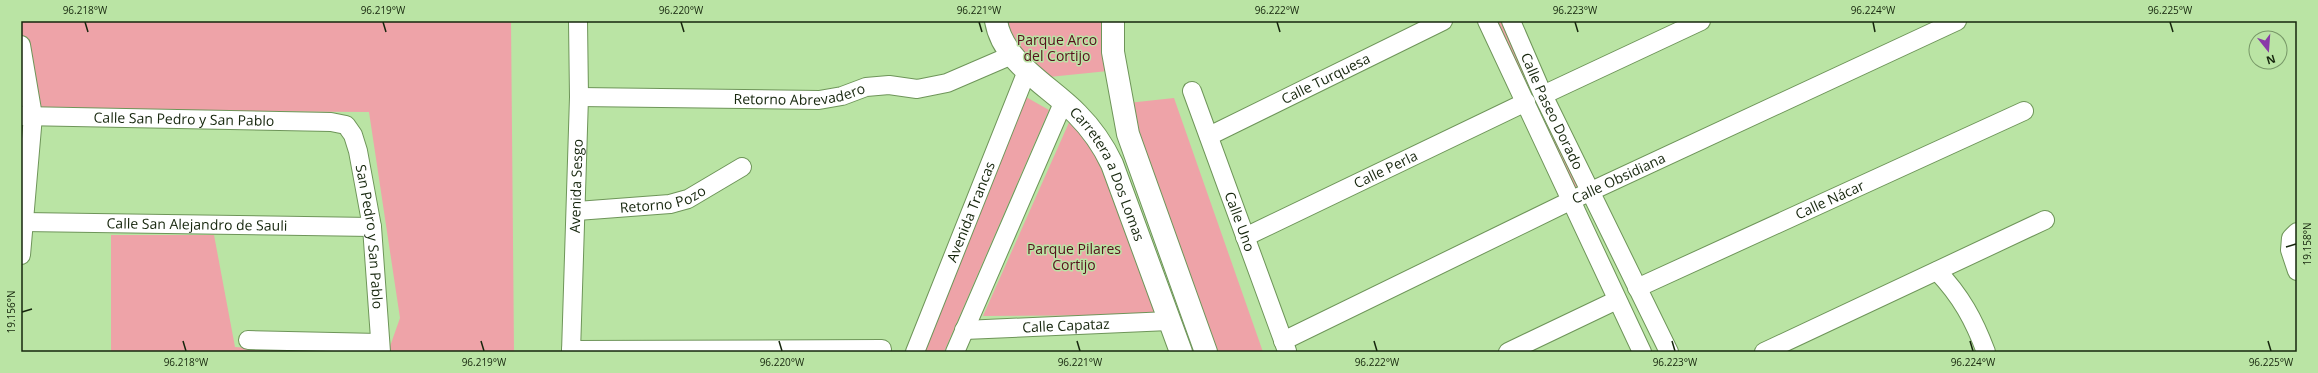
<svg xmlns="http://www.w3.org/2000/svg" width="2318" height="373" font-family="'Open Sans',sans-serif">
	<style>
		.green { fill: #eea3a8 }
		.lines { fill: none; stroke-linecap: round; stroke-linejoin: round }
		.minor-casing { stroke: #6e9559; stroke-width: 20 }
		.major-casing { stroke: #6e9559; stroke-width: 24 }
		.minor { stroke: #fff; stroke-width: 18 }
		.major { stroke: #fff; stroke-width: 22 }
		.ticks { fill: none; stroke: #16260d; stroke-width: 1.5 }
		.labels { text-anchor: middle; stroke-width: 3; stroke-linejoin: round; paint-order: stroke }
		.park-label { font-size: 14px; fill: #570f1d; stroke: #bae4a4 }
		.street-label { font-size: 14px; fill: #16260d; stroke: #bae4a4 }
		.neatline { fill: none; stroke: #16260d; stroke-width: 1.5 }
		.ticks-label { font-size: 10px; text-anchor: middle; fill: #16260d }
	</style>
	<rect width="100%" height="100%" fill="#bae4a4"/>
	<path class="green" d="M21,21H511L514,352H388L400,318L369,112L21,110Z
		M1002,21H1107L1108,71L1049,77L1008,47Z
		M1493,21H1505L1582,189L1573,195Z
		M1026,97L1049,110L944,352H922Z
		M1174,98L1263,352H1211L1128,103Z
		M1071,118L1102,158L1157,315L983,316Z
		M111,235H214L235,347L311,352H111Z"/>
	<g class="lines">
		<g class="minor-casing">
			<g id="minor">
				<path d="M1487,21L1642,352"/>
				<path id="s1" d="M1511,21L1543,95L1669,352"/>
				<path d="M21,45L33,116L21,255"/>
				<path id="s2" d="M1192,91L1287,351"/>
				<path d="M1543,95L1701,21"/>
				<path id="s3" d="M579,97L819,100L842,96L866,87L889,85L917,89L947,83L1012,55"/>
				<path id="s4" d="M21,116L331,122L346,125L353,135L358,151L372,227L381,352"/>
				<path id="s5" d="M1209,136L1443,21"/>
				<path id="s6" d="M577,211L670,204L688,199L742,167"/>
				<path id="s7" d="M23,222L372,227"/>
				<path d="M2297,232L2291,238L2290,250L2297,271"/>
				<path id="s8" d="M1245,237L1526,102"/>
				<path d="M1937,271C1961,296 1974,320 1986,352"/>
				<path id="s9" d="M1637,288L2024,111"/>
				<path id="s10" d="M964,330L1169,321"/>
				<path d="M248,340L379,343"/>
				<path id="s11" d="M1283,341L1572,200L1957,21"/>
				<path d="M571,350L882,349"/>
				<path id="s12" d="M571,352L579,97L578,21"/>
				<path id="s13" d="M915,352L1027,71"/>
				<path d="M955,352L1063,103"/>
				<path d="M1508,352L1617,300"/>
				<path d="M1764,352L2045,220"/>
			</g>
		</g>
		<g class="major-casing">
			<g id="major">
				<path id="s14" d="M996,21C1003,63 1050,86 1077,114C1092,129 1103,145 1112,164L1181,352"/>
				<path d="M1113,21V52L1128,134L1206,352"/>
			</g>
		</g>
		<use href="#minor" class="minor"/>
		<use href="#major" class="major"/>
	</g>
	<path class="ticks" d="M85,22L88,32M383,22L386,32M681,22L684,32M979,22L982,32M1277,22L1280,32M1575,22L1578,32M1873,22L1875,32M2170,22L2173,32M2286,247L2296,244M22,312L32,309M183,341L186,351M481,341L484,351M779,341L782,351M1077,341L1080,351M1374,341L1377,351M1672,341L1675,351M1970,341L1973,351M2268,341L2271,351"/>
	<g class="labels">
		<g class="park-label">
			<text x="1057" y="45">Parque Arco<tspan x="1057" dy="16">del Cortijo</tspan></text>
			<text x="1074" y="254">Parque Pilares<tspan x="1074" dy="16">Cortijo</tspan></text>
		</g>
		<g class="street-label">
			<text dy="5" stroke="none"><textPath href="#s5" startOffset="130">Calle Turquesa</textPath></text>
			<text dy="5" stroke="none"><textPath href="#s3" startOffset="221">Retorno Abrevadero</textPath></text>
			<text dy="5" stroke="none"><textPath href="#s1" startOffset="99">Calle Paseo Dorado</textPath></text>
			<text dy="5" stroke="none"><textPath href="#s4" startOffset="163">Calle San Pedro y San Pablo</textPath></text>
			<text dy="5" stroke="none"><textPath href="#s8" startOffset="156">Calle Perla</textPath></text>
			<text dy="5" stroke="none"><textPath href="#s14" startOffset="194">Carretera a Dos Lomas</textPath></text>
			<text dy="5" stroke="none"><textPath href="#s11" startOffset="373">Calle Obsidiana</textPath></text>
			<text dy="5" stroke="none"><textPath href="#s12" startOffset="166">Avenida Sesgo</textPath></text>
			<text dy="5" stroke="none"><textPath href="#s6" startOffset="87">Retorno Pozo</textPath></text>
			<text dy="5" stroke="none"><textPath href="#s9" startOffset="212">Calle Nácar</textPath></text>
			<text dy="5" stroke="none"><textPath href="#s13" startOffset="151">Avenida Trancas</textPath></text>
			<text dy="5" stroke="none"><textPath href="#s2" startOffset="139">Calle Uno</textPath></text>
			<text dy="5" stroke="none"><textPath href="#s7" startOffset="174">Calle San Alejandro de Sauli</textPath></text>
			<text dy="5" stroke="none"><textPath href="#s4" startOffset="441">San Pedro y San Pablo</textPath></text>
			<text dy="5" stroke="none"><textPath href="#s10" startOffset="102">Calle Capataz</textPath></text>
		</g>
	</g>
	<rect width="2318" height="373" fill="none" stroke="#bae4a4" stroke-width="44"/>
	<g transform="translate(2268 50) rotate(163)"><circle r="19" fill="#bae4a4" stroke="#789868"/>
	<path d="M0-3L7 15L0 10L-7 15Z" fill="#8939a8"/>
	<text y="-6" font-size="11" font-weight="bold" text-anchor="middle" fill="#16260d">N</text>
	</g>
	<rect x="22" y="22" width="2274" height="329" class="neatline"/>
	<g class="ticks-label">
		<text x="85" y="14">96.218°W</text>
		<text x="383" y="14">96.219°W</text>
		<text x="681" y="14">96.220°W</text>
		<text x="979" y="14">96.221°W</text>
		<text x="1277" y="14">96.222°W</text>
		<text x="1575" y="14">96.223°W</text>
		<text x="1873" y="14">96.224°W</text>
		<text x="2170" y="14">96.225°W</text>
		<text transform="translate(2307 244) rotate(-90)" y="4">19.158°N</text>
		<text transform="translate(11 312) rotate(-90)" y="4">19.156°N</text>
		<text x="186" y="366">96.218°W</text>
		<text x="484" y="366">96.219°W</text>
		<text x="782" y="366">96.220°W</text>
		<text x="1080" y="366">96.221°W</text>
		<text x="1377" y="366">96.222°W</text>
		<text x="1675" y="366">96.223°W</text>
		<text x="1973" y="366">96.224°W</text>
		<text x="2271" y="366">96.225°W</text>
	</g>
</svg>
